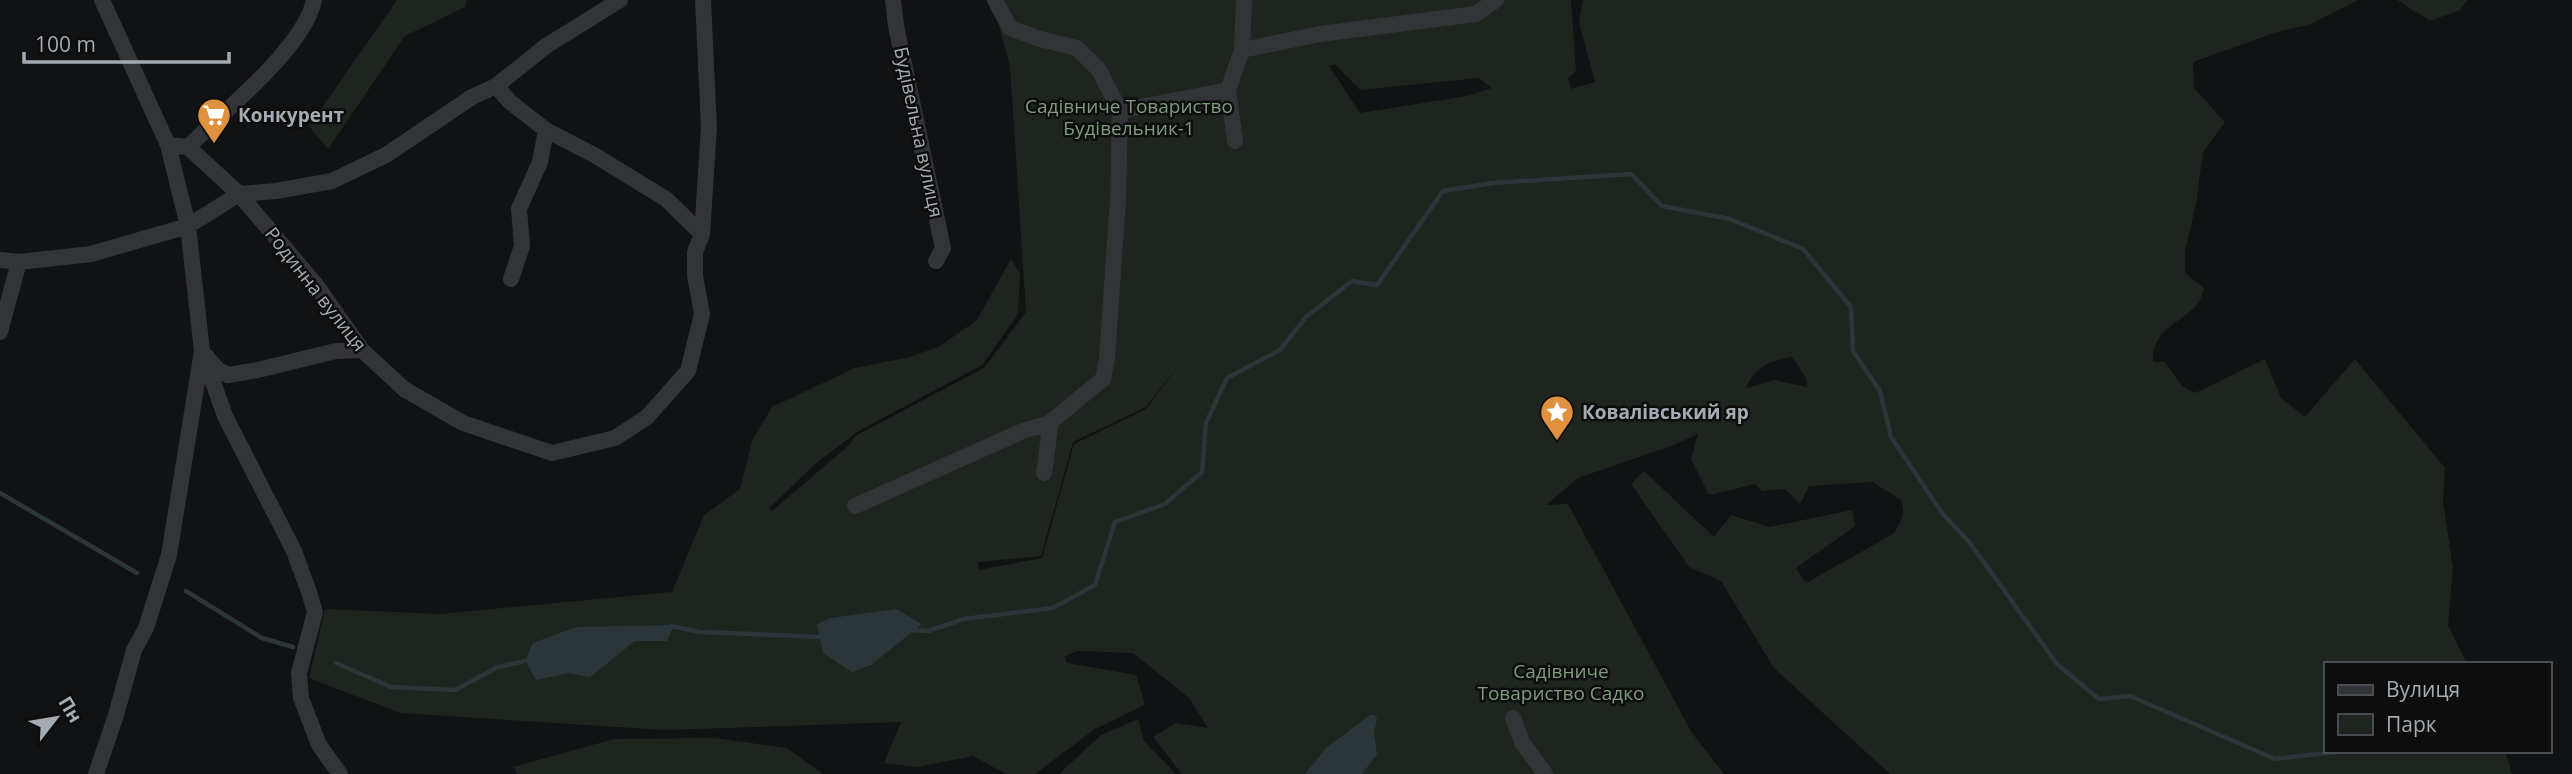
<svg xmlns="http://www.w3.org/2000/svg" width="2572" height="774" font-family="'Open Sans',sans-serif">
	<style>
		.green { fill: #1e251e; fill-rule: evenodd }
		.water { fill: #2c363a }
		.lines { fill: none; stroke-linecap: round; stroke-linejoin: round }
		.stream { stroke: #2c363a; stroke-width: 4.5 }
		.street { stroke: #333437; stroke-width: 16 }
		.labels { text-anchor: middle; stroke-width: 5; stroke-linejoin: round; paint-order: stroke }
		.park-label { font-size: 19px; fill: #7f9c7d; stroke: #0d0d0e }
		.poi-label { font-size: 19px; font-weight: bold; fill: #a4abb2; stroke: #0d0d0e; text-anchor: start }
		.street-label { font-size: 19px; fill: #a4abb2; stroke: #0d0d0e }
	</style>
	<rect width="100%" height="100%" fill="#111213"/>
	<path class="green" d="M397,0H466L465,7L405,36L328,149L309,126Z
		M992,0H1571L1576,71L1568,78L1571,89L1595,82L1579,22L1583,0H2358L2308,25L2277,32L2193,62L2194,88L2225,122L2203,152L2196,204L2185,251V273L2204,288C2200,317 2164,320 2155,346C2153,350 2153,357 2153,362H2165L2183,387L2195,393L2265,359L2281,398L2305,417L2355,359L2445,468L2443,502L2453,568L2448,625L2467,664H2325V751H2505L2512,774H1890L1774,668L1721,581L1689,567L1631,484L1644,471L1714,537L1731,515L1770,527L1852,510L1855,526L1796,568L1806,583L1893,534C1901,523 1907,513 1900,499L1872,482L1809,486L1800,504L1785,489L1762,491L1755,484L1709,495L1691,459L1698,434L1671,446L1578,478L1546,505L1568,504L1692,733L1724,774H1182L1153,737L1176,723L1208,728L1189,698L1133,653L1077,651L1065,656L1067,663L1136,675L1145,705L1095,729L1035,774H1006L973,756L917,767L884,763L901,722L665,730L400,713L309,678L325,609L440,614L672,592L704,515L740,489L752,441L772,407L855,368L910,357L940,346L977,320L1011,259L1020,274L1018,314L982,365L857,432L815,464L769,508L772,511L847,447L855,436L984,368L1026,312L1010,66ZM1335,64L1360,90L1478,78L1492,88L1467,96L1360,113L1329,66ZM1792,357L1806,378L1807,387L1775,380L1746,388C1755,367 1771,360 1792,357ZM1184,358L1146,409L1074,444L1042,558L979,570L978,562L1041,556L1073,442L1146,407Z
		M2397,0H2467L2460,10L2430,21Z
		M1138,719L1144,741L1176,774H1059L1101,735Z
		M714,738L787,748L823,774H517L513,767L614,739Z"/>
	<path class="water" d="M896,609L922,624L871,665L852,672L823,653L817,624L831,618Z
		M674,625L667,641H635L590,677L569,673L536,680L525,661L533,643L576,627Z
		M1370,715H1375L1377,719L1374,733L1377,754L1362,774H1305L1326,748Z"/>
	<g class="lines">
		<path class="stream" d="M0,493L137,573
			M186,591L262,638L293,647
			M671,626L700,632L822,637
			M910,630L928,631L964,619L1053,608L1095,585L1115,522L1165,504L1202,472L1206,423L1227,378L1280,350L1306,317L1352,281L1377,285L1443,191L1493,183L1631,174L1662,206L1730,219L1803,249L1851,307L1853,351L1880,391L1891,437L1942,513L1970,543L2057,664L2099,699L2130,696L2275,759L2345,751
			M336,663L391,687L455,690L498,667L530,660"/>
		<path class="street" d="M893,0L896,26L943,248L936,261
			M1242,50L1320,34L1476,14L1496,0
			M496,86L510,102L546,130L596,156L666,199L702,234
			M1120,111L1228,90
			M1235,141L1228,90L1242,50L1244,0
			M168,145L188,147L239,194L317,286L362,350L404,389L463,423L552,453L615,438L647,417L688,371L702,314L695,276V252L702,234L709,128L703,0
			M188,147C224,111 304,48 314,0
			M0,260L19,262L91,254L188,226L239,194L276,191L332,181L386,155L472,97L496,86L546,46L620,0
			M511,279L522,246L519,209L540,162L546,130
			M0,332L19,262
			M203,354L225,416L294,551L309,592L315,612L299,673L301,698L319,745L340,774
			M206,356L218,370L228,375L258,370L336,351L362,350
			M1044,473L1050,428L1048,424
			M855,506L1025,430L1048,424L1103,379L1107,359L1118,199L1120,111L1099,70L1077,48L1040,39L1010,28L995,0
			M1513,718L1522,742L1545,774
			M96,774L116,715L134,650L146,628L169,555L202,351L188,226L168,145L102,0"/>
	</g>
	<defs>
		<g id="supermarket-pin" transform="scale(1.75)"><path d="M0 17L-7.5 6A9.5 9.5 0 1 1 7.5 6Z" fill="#e0913d" stroke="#0d0d0e"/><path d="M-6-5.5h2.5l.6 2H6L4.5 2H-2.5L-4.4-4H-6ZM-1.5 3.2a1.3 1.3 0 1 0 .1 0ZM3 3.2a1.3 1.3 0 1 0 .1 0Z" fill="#fff"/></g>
		<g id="sight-pin" transform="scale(1.75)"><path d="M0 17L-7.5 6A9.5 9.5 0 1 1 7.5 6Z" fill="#e0913d" stroke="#0d0d0e"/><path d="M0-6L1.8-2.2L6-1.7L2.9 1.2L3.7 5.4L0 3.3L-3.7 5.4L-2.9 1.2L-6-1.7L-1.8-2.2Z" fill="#fff"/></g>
	</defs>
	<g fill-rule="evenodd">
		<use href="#supermarket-pin" x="214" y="115"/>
		<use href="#sight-pin" x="1557" y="412"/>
	</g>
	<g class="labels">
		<g class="park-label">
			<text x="1129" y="113">Садівниче Товариство<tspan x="1129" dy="22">Будівельник-1</tspan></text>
			<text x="1561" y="678">Садівниче<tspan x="1561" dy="22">Товариство Садко</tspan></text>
		</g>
		<g class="poi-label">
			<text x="238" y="122">Конкурент</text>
			<text x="1582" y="419">Ковалівський яр</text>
		</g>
		<g class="street-label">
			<text transform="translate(919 132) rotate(78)" y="7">Будівельна вулиця</text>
			<text transform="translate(316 289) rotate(52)" y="7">Родинна вулиця</text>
		</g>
	</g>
	<rect x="2324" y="662" width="228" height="91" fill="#0d0d0e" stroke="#494c50" stroke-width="2"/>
	<rect x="2338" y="685" width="35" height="10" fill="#333437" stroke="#494c50" stroke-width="2"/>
	<text x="2386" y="697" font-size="21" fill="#a4abb2">Вулиця</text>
	<rect x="2338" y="714" width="35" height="21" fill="#1e251e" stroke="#494c50" stroke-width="2"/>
	<text x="2386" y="732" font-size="21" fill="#a4abb2">Парк</text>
	<g transform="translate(56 718) rotate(59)" stroke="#0d0d0e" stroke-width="5" paint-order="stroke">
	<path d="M0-5L12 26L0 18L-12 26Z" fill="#a4abb2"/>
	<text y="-10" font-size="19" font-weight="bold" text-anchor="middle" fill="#a4abb2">Пн</text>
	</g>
	<path d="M24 52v10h205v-10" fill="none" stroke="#a4abb2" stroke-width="3.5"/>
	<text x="35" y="52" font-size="21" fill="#a4abb2" stroke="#0d0d0e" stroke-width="5" paint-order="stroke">100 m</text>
</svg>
